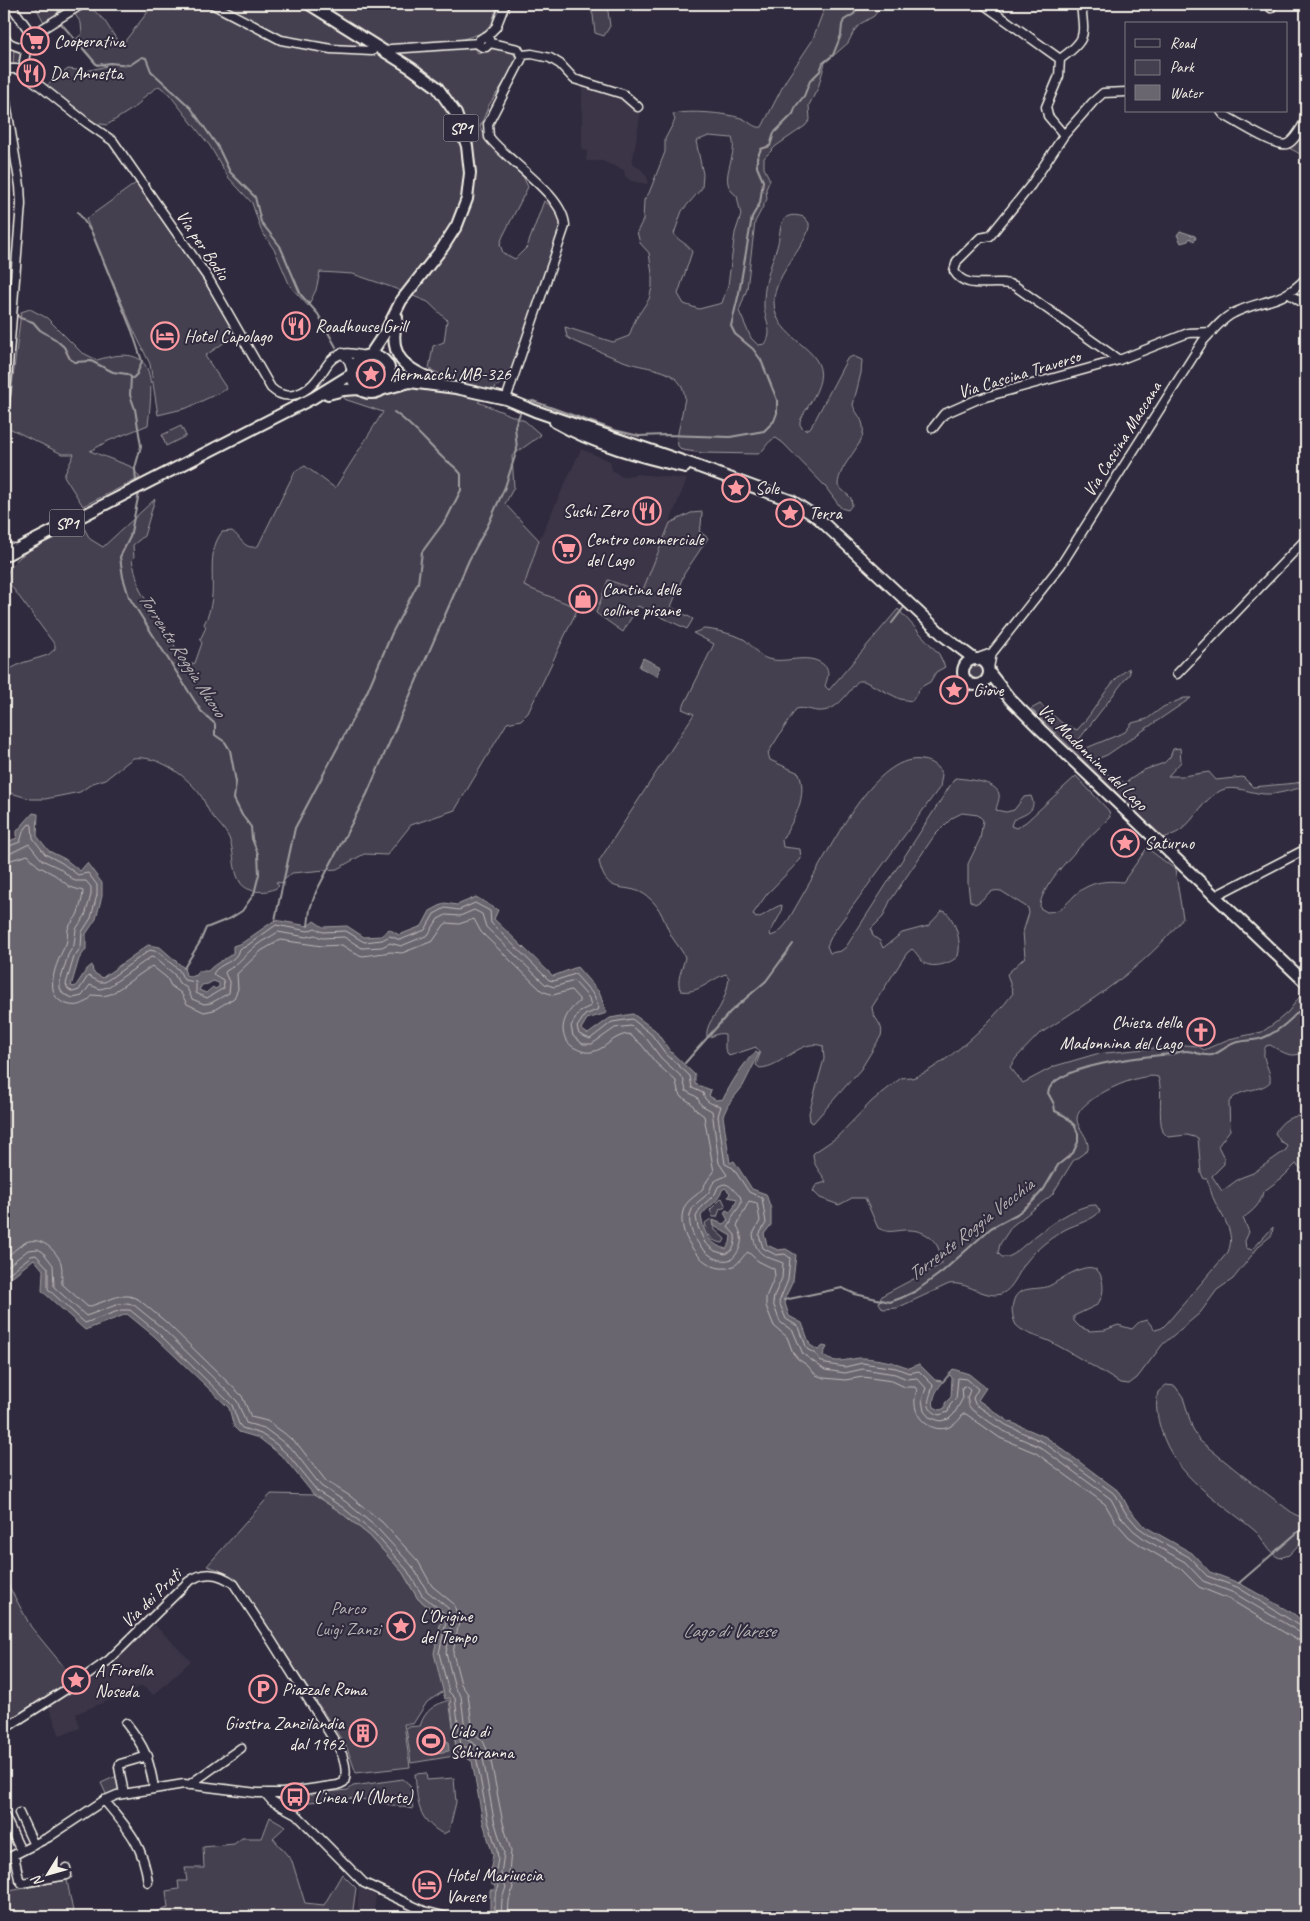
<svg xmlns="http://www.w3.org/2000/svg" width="1310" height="1921" font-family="Caveat,sans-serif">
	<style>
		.built { fill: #3b3647 }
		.green { fill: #454050; stroke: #9c989c; fill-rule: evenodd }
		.water { fill: #6a6670; stroke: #a19ea0; fill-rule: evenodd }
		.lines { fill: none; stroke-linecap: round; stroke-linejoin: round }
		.shore { stroke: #bdb9b8; stroke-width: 1 }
		.stream { stroke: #a19ea0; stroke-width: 2 }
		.minor-casing { stroke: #f4f1e8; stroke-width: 11 }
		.major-casing { stroke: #f4f1e8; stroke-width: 14 }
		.minor { stroke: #2f2a3d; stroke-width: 8 }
		.major { stroke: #2f2a3d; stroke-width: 10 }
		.labels { text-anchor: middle; stroke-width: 4; stroke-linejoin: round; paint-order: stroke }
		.shield { fill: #2f2a3d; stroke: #b9b5b5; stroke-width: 1 }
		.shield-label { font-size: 16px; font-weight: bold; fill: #f4f1e8 }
		.poi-label { font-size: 18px; fill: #f4f1e8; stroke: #2f2a3d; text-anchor: start }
		.street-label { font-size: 18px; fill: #f4f1e8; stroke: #2f2a3d }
		.park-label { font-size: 18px; fill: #b7b3b3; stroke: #2f2a3d }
		.water-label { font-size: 19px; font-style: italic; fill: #b6b2b2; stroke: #2f2a3d }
	</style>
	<rect width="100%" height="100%" fill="#2f2a3d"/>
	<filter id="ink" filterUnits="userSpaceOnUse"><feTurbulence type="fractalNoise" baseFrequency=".02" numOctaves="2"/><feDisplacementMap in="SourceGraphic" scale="10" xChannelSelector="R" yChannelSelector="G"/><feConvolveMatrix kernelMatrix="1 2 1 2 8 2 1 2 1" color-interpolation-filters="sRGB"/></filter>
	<g filter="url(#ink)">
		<path class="built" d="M588,87L617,94L624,100L625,99L630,106L641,112L632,164L641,169L646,175L648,180L647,184L631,181L625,176L624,170L609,164L602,161H586L587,151L582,150V88L588,89Z
			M581,449L610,461L612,470L622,477L637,474L687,479L642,592L608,581L596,613L578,608L524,586L539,540Z
			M154,1624L191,1661L154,1695L142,1686L76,1714L80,1728L60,1736L48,1705L107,1668Z
			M359,1885L376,1896L373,1917H357Z"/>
		<path class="green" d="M34,4H59L57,17L45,24Z
			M87,4L104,20L121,46L154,4H498L493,19V26L485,32L457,41L452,48L472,46L478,53L492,47L510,50L515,56L516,64L489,105L480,127L492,148L523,176L528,187L503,236L500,244L503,253L515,259L527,247L544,201L557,210L563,223L522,340L512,374L478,402L525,421L541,435L512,456L514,487L505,504L539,540L524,586L578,608L528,713L521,720L507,723L455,810L411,825L387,855L364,854L337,869L292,873L281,883L276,882L279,886C270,894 247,894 240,882C232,869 235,852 229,838C225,829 216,821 210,813C206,807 204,799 199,793C184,774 158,755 133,758L106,779L93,783L80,792L45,799H31L4,791V666L8,670L22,663L48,655L55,649V645L6,579C11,550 59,536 84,528L90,539L103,547L155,499L144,536L133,545L134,558L132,560L140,590L167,636L174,644L179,658L186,666L195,663L202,643L200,640L206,627L204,624C222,592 202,558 222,532L232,531C241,537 244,551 258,546L295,471L305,466L335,488L383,412L344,399L347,394L370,397L389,390L409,388L440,390L444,376L429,369L433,346L444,342L447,320L428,302L391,287L353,274L320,272L316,290L308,306L290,286L275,251L261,230L252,203L228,177L210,146L169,94L159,86L145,96L137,106L107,125L89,122L45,87L68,69L86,71L107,66L97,64L76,39L82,34L81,23L74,13Z
			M588,4H607L610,26L604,36L595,33L593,15Z
			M826,4H883L874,16L860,24L854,31L848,43L825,63L818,88L809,105L810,120L805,126L776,146L764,158V168L770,180L766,189L767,199L755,222L747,289L739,311L751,338L758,345L765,344C774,332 765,320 764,307C763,285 770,268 777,247C782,230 777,209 804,217L809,223C812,240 773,275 774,302C774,340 827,347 820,380C817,395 806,408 800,421V425L805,430L810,428L815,420L847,359L853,356L862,360L861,373L853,405C855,412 862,418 863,426C867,445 838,463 838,486L851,498L852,505L848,510L841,508L824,485L783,443L776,438C766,441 766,450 758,454L703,453L682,450L678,446L677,438L685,398C682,367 648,370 626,362C609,356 592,348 575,342L567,337L565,327L613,342L629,336L635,320L649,299L652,287V274L649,253L640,243L637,232L643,220L644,200L649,193L665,152V139L675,120L673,114C690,110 724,113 741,118C748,120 754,129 762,127L786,80L812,41ZM709,136L732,138C739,157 715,181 737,196L741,215L735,233L728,285L722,303L699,309L684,304L678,294L692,252C689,244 679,242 674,234L682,211L702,188L703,174L696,141Z
			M14,47L22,51V62L18,66L13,67Z
			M1306,124V157L1289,148Z
			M136,183L205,280L235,335L205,356L227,389L187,408L158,415L150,364L133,329L86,219Z
			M30,309L47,318L81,352L97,360C158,341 153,381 148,425L108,441L90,451L132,467L140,478L83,506L64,476L74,454H62L7,427L21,312Z
			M356 375a15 15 0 1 1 30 0a15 15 0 1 1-30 0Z
			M181,426L186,436L166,446L162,435Z
			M702,512L701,526L699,531L708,538L684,574L671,607L693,619L687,629L638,606L623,632L596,613L608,580L642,592L670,523L691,513Z
			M898,609L939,654L945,667L936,672L930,682L921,687L912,701L900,699L864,681H858C847,693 837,713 817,711C810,710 803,707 796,709L768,753L770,760L799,773C808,798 794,819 782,840L783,847L800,849L801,859L767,894L753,914L756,918C766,916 772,907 782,905L781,913L770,933L771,936L778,933L786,924C798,903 810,882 822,861C840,831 880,753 922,760C931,761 939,767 942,775L940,787L833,933L827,946L830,953L841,951L846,947L955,778C966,779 996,781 999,794C1000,799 997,804 996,810L1006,812L1014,810L1024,797L1031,796C1038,812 1025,814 1013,820L1011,826L1016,828L1026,822L1076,776L1109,811L1110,817C1093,834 1038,884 1040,908L1047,912C1061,912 1066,904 1075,895C1089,882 1105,880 1123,882L1147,848L1175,869L1183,918C1144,969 1090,1001 1038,1035L1016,1058L1010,1067L1023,1083L1055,1066L1096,1054L1184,1045L1198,1046L1204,1050L1229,1039L1262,1032L1275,1023L1288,1012L1301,995L1306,994V1051C1291,1060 1283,1052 1270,1045L1266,1046C1259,1059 1272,1069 1270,1082C1259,1093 1242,1086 1229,1102L1230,1130L1218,1146L1224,1158V1164L1212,1176L1222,1191L1240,1178L1253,1173L1286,1150L1287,1145L1280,1141L1275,1133C1282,1119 1292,1116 1306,1115V1176L1302,1169L1296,1164L1283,1177L1263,1192C1261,1204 1253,1211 1243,1218L1249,1232L1245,1241L1246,1248L1252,1250L1273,1227L1272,1235L1260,1245L1233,1279L1217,1290L1200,1313L1163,1344L1137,1378L1129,1384L1120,1383C1097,1369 1074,1354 1051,1342C1041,1337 1024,1334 1016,1325C1013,1320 1011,1309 1013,1303C1017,1283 1039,1292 1051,1285C1062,1279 1097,1252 1102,1280C1104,1289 1103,1297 1097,1305L1074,1316V1321L1080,1327L1090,1331L1105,1330L1118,1325L1132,1329L1139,1322L1147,1320L1155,1330L1162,1328L1167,1323L1228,1252C1236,1233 1223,1218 1215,1202C1211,1195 1210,1186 1207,1179H1204L1201,1173L1198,1138L1187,1135L1168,1137L1163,1132C1157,1114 1164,1095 1158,1077C1141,1071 1078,1099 1077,1118C1076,1128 1090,1136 1088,1150L1073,1161L1052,1195L1012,1226L1000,1244L998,1253L1002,1257H1008L1014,1254C1031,1239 1072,1204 1096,1205L1100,1211C1094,1220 1076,1224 1066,1229C1052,1237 1037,1248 1027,1261C1019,1270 1014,1289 1001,1294C984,1299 967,1281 949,1284L897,1308L883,1309L879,1303L880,1299L883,1295L942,1264C941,1245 930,1231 910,1230C896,1229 891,1235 878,1228L865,1198H852L839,1205L820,1198L813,1191L816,1185L826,1182C821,1171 813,1167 813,1154L815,1152L836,1138L872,1101L901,1078L910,1077L912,1078C942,1069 995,1019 1013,993L1007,974L1025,957L1023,932L1029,913L1028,908L1001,891C987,888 986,900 975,904L970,901L968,884V864L980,839L983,820L978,815L962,813L952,818L934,836L890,901L883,917L871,929L873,936L880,941L883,948L902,933L928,926L942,911L946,912C956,921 962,943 958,956C951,964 930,970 922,961C918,956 916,952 912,949L907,953L872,1007C872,1019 885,1024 881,1036L861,1069L813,1123L810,1121L809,1113L824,1059L823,1046C800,1038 783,1067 760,1068L756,1065L760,1054L756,1047L729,1056L725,1049V1034C716,1032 713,1038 707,1037C705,1025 716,1015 721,1005C725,996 728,987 729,978L726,974L723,975C709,981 697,994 681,991C675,980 683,969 685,957C682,950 676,944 672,937C664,923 662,908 648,897C628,880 607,900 599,861L694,714L682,709L714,644L693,633C696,632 701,630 704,629C712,629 738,635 745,640C753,646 758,656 768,659C785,664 806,653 821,663C831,669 828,677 825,686L829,690Z
			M966 672a9 9 0 1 1 18 0a9 9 0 1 1-18 0Z
			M1129,668L1130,673L1077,742L1084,749L1125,732L1132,723L1147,719L1163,707L1184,698H1191L1107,755L1097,759L1096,763L1107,774L1125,783L1144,770L1164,763L1170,757L1173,749L1180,748L1181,762L1168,776H1183L1209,772L1216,780L1243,777L1253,787L1296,783L1306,780V787C1292,789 1279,795 1264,794C1251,793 1234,785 1222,790C1203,798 1196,819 1181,830C1176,834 1168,836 1163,838L1031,709L1040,704L1062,723L1077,730C1096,711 1106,683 1129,668Z
			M722,1198L726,1207L720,1209L717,1217H713L710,1210Z
			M711,1219L715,1230L725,1239L723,1243C710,1242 708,1234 705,1223Z
			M1166,1385L1175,1386L1183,1397L1192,1427L1199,1440L1242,1475L1294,1514L1301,1517L1306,1516V1537L1289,1555L1280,1558C1268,1554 1264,1538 1254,1530C1218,1500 1176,1478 1161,1430C1157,1417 1155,1405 1158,1392Z
			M271,1494L314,1495L339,1511L370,1536L403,1573L418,1599L438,1614L441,1621L438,1636L444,1691L427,1702L413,1724H404L410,1767L356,1773L347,1748L238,1581L219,1570L207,1566Z
			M4,1577L31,1627L74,1679L4,1723Z
			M449,1700L457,1754L454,1756L411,1763L406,1727L420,1726C425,1710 434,1705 449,1700Z
			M426,1773L427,1780L454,1778L456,1802L449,1831L443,1834C416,1818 418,1803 415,1774Z
			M119,1775L122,1791L107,1796L101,1783Z
			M403,1779L410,1785L413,1809L356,1798L297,1803L295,1799L298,1795L348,1790L353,1786Z
			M270,1817L286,1826L273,1838L292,1861L305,1903L324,1905L342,1874L356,1888L352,1917H138L168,1908L166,1891L179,1889L178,1881H187L185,1868H204L203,1847L234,1844L242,1838H262Z
			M67,1880L74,1917H4V1892Z"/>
		<path class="water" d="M1180,231L1195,236L1196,238L1194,241L1190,238L1188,241L1181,243L1177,235Z
			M643,658L661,667L657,676L639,667Z
			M33,813L38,814L37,836L49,851L65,859L80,871L87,863L102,883V896L96,919L86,934V949L79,959L71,986L75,987L87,969L92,965L93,972L102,978L148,945L160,947L184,968L186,975L190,977L197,975L198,971H208C216,962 225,960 233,953V946L242,943L275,920L308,926L314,921L323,927L347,926L364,937L381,936L389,929L399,935L422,926L430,911L445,903L457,905L476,897L498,910L494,919L553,976L577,967L599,992L607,1013L587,1019L581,1029L588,1034L610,1018L633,1014L655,1030L670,1051L695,1075V1084L711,1090L709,1096L716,1100L723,1099C732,1082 742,1065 755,1052L759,1054L743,1086L728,1105L723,1116L730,1163L734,1161L752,1189L766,1194L771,1209V1225L764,1234L767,1245L778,1250L786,1249L796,1255L793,1281L784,1300L789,1316L802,1323L810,1345L818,1350L823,1346L827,1347L823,1355C835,1367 850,1357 864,1358C879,1359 895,1362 909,1368L919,1364L935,1380L943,1381L953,1369L969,1374L986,1388L978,1400L1008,1421L1046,1437L1120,1492L1129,1509L1141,1523L1151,1530L1192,1553L1210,1572L1239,1583L1294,1614L1306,1624V1917H490V1890H494L495,1885H492L491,1878H489L493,1855L483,1822L472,1761L468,1759L467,1752L457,1755L450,1698L445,1699L434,1653L441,1621L438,1614L418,1599L403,1573L370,1536L339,1511L314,1495L284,1458L272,1448L259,1438L239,1432L234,1427L229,1408L154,1336L127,1314L85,1330L42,1291L43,1270L34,1259L4,1283V843L17,838V831ZM213,981L219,983V987L215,989L213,987L206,993L199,990L202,985L208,984ZM725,1188L730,1193L728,1197L737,1199L734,1207L730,1212L726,1210L724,1213L728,1220L723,1224L713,1220L714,1226L731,1236L730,1243L726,1249C709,1244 704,1233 701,1216C707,1207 719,1202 722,1190ZM950,1375L952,1378L951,1397L945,1403V1408L940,1410L934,1407C931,1394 942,1383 950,1375Z
			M448,1741L449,1751L428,1754L427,1743Z"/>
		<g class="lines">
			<path class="shore" d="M4,848L20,842L23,832L28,825L31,824L32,826L33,838L45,854L62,863L78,875L88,873L97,885V895L91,918L82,932L81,947L74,957L66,984L68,989L73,992L79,990L88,976L100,982H105L150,950L158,952L179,970L184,980L196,982V993L207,998L224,988L223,980L213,974C219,962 236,964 239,949L245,947L276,925L308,931L315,928L323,932L346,931L364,942L382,940L390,936L400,940L425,930L434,914L445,908L459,910L475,903L490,911L491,923L549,980L554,981L575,974L594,995L599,1009L585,1015L577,1027L579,1034L590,1039L612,1022L632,1019L651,1034L666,1054L690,1076L692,1088L703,1093C705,1103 712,1104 721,1106L718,1116L725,1164L733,1168L749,1192L762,1198L766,1223L759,1235L763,1248L776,1255L785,1254L790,1258L788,1280L779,1302L786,1319L799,1327L807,1349L817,1355L820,1360L826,1364L845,1367L862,1363L896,1368L909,1373L919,1371L933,1385C930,1399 922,1407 939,1415L948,1412L950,1405L956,1399L958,1378L967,1379L978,1389L973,1398L975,1404L1006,1425L1043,1442L1116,1495L1125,1512L1138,1527L1149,1535L1189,1557L1207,1576L1237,1587L1302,1627H1306
				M4,854L11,853L29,844L42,860L59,868L75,881H86L91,887V895L85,916L76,929L74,945L68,955L60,982V988L63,994L73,998L82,996L90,985L100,989L108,987L151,957L155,958L174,974L179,983L187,988L192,999L204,1004L211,1003L229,993L230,984L225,973L226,971C239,964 245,954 257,945C263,940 271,937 278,932L306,937L315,935L322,938L344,937L362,948L382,947L390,943L401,946L428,935L438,919L446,915L460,916L474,910L482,914L486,927L545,984L554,987L574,981L589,998L591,1006L580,1011L571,1026L573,1036L583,1044H592L615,1028L631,1026L646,1038L661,1058L683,1078L686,1091L697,1097L701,1105L712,1111L719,1163L727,1175C724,1178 718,1178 714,1182C711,1185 711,1189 709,1192C703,1200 694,1202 691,1212C683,1231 710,1268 732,1259C741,1250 745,1238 737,1226C740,1217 745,1210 749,1201L757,1203L760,1221L753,1234C756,1257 766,1256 783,1263L782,1278L774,1296L773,1303L780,1322L793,1331L803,1354L825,1370L845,1373L863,1369L895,1374L907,1379L917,1378L926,1388L922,1400L924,1411L929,1417L940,1421L949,1419L954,1414L963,1398L962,1387L965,1386L970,1390L967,1398L969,1406L972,1410L1003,1431L1040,1447L1111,1499L1120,1516L1134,1531L1146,1540L1185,1562L1203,1581L1234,1593L1299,1632L1306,1634
				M4,862L28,855L38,866L55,875L70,887L83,891C83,897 80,907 78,913C76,919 70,923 68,929C67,934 68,940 66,944C57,961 39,999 70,1005C81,1007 87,1002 93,995L103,996L111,994L152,966L167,978L171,986L181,993L187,1004L204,1012L214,1010L234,998L238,989L237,974L261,951L280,940L322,946L342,945L356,954L363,956L391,952L402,953L433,941L444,925L447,923L459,924L474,919L481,932L542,991L553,995L571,990L579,999V1002C564,1013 555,1034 573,1047C579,1050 584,1053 591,1052C606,1050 612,1035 629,1034L641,1044L656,1063L676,1081L678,1091L682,1097L691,1103L696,1110L704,1116L714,1172C709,1177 706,1182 703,1188C697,1197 686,1199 683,1211C676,1235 705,1276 731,1267C740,1264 742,1256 748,1252L758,1261L774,1269L775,1276L766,1297V1306L774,1326L787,1337L793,1353L798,1359L807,1365L816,1375L824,1378L845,1380L863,1377L892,1381L905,1387H915L917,1390C905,1422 946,1445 963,1414H966L1000,1438L1036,1453L1105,1504L1115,1521L1129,1537L1142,1546L1180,1568L1199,1587L1231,1600L1295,1639L1306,1641
				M724,1184C731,1184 734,1192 740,1196C744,1205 737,1208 733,1216C731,1220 732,1223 728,1227L735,1235C736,1243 734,1252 725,1254L715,1251L705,1243L698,1227L696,1217L701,1207L715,1194L718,1187Z
				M4,1259C11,1254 18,1246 26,1242C41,1236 56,1250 61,1263C63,1270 61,1277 62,1284L88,1307L119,1296H129L138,1299L166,1322L242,1396L251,1417L267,1421L284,1433L299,1446L326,1481L350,1496L382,1522L418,1561L432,1586L454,1604L459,1622L453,1653L461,1684L468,1694L473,1733L483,1741L490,1756L503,1823L511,1851L509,1873L513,1887L509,1901L508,1917
				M4,1269L28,1250L38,1249L43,1252L53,1265L54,1287L86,1316L119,1304L128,1303L134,1305L161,1327L237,1401L246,1423L264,1428L279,1439L293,1450L321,1486L346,1502L377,1528L412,1566L427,1591L448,1608L452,1622L446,1653L455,1688L461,1696L466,1739L476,1745L483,1758L494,1820L504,1853L501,1874L506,1887L502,1899L501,1917
				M4,1277L31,1256L36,1255L48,1268V1289L85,1323L121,1310H130L157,1332L232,1405L239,1424L242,1428L261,1434L276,1444L288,1455L317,1491L342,1507L374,1533L407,1570L422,1595L443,1612L446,1622L439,1653L449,1692L455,1698L461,1746L471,1748L477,1761L488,1821L497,1850L498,1859L495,1875L499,1886L495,1896V1917"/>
			<path class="stream" d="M58,16L60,4
				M59,21L97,65L110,63L130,65L142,57L146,58L151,71L191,108L218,147L230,172L255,197L261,222L280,246L301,295L318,314L336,347
				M78,212L92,233L132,331L142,361L137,374L133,378
				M4,308L11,311
				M15,313L20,318L33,322L40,330L55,339L64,347L70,359L75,362L91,361L113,372L127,374L131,377L130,395L135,409L141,446L135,468L136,483
				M528,402L533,401L614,430L639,436L665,435L730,437L764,431L774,421L777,413V400L761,360L753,349L735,334L731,326L739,293L752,217L760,203L763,181L757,167V158L761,149L770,146L774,133L793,114L796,106L804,96L810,81L820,71L823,63L833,55L841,35L842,25L844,20L854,14L859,4
				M139,493L130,537L120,557L123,577L129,597L201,711L215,724V735L225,742L230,750L236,782L234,799L242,815L251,827L252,839L258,854L259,874L254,894L242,911L231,918L206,928L200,942L184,968
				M892,623L905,606
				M275,920L295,828L367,692L392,633L418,583L422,552L447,518L461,490V474C456,467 450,463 443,458C426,442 413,425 394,412
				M308,926L310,909L316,892L367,794L469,560L488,525L505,487L517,450L515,426L521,411
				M685,1063L730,1012L766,981L793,944
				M784,1300L842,1288L855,1294L890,1302L901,1298L916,1291L942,1272L991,1228L1017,1214L1032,1202L1044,1189L1058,1165L1073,1153L1078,1142V1134L1075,1126L1065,1116L1055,1111L1054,1104L1048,1093C1051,1065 1148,1056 1171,1054C1176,1053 1181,1051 1186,1051C1195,1051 1203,1057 1212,1055C1219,1053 1225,1047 1232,1044C1240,1040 1250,1041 1259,1039C1277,1034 1295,1017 1306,1002
				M1239,1583L1306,1525"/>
			<g class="minor-casing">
				<path id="minor" d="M10,4L27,28L29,37L24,61L25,73
					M212,4L281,40L331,49L372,51
					M983,4L1060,59
					M1271,8L1273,4
					M29,37L82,4
					M486,37L496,27L505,4
					M4,38L11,44L25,49
					M490,43L486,47H482L479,45V40L485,36L489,39L490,43L518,49L522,58L488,124L489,137C507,161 564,195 565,226L506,399
					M391,49L479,43
					M522,55L532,54L550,58L560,64L574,79L623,94L638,107
					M4,69H17L21,71L87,123L113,141L208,278L271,388C287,403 307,393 318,378C325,370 328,359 339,355C346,351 358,355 366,356
					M4,91L20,186L21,204L4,416
					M1221,111L1224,115C1235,121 1277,148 1287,144C1295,141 1302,126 1306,120
					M1064,135L1048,116L1046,107L1059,76L1060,59C1088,39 1084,36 1081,4
					M1289,294L1306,305
					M342,353L349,361L352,371
					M1119,360L1015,286C996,277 967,293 954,271L957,261L980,238L990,236L1031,185L1064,135L1093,102L1103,93L1126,92
					M933,428L944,414L978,399L1119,360L1188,333L1212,332
					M4,546L17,549
					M978,658L992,653
					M989,668L992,653L1061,565L1203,341C1212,332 1222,318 1234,313C1262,299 1283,304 1306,278
					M1177,674L1306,539
					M1215,896L1306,849
					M126,1723C145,1747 149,1758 154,1788
					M4,1729L79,1681L109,1660L188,1582C203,1571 219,1572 234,1584L271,1640L339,1748C344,1757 348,1772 344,1782L338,1785L283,1793H257L184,1784L117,1795L103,1801L49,1837L4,1860
					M189,1785L241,1748
					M265,1793L272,1801L296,1814L364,1883L424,1911L447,1917
					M124,1794L119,1767L120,1764L148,1756
					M104,1800C128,1829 143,1844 148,1882
					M19,1813L34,1845
					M4,1815L21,1851
					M14,1855L19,1879L22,1883L67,1875L66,1868"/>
			</g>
			<g class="major-casing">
				<path id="major" d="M309,4L411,68L437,87L456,114L467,146L470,173L467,199L457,225L443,247L401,301L386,331L370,355
					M397,317C387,357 404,369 439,382
					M352 374a19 19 0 1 1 38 0a19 19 0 1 1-38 0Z
					M384,389L410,382L456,388L506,399L535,411L691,464L792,501L818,518L945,637L973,658
					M328,394L344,390L359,389
					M555,422C593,444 642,457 685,467
					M4,556L313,398L352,374
					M963 672a13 13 0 1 1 26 0a13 13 0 1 1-26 0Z
					M989,672L1010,699L1041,730L1306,983"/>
			</g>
			<use href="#minor" class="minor"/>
			<use href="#major" class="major"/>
		</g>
	</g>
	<defs>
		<g id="supermarket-ring" transform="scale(1.4375)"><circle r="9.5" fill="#2f2a3d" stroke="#ff9aa2" stroke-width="1.5"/><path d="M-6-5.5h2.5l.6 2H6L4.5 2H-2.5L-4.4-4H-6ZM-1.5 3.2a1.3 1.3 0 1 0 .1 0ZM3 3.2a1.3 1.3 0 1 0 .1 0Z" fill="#ff9aa2"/></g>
		<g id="restaurant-ring" transform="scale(1.4375)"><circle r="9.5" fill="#2f2a3d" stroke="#ff9aa2" stroke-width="1.5"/><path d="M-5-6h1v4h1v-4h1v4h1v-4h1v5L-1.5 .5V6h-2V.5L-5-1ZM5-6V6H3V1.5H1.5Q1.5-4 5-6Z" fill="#ff9aa2"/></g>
		<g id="hotel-ring" transform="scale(1.4375)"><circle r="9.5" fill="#2f2a3d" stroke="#ff9aa2" stroke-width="1.5"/><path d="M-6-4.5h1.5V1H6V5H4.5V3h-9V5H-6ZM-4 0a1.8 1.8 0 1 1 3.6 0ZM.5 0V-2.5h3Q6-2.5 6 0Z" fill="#ff9aa2"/></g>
		<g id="sight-ring" transform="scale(1.4375)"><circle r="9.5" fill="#2f2a3d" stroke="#ff9aa2" stroke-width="1.5"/><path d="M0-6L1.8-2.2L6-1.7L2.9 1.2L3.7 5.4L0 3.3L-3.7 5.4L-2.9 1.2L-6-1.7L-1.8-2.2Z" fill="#ff9aa2"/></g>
		<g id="shop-ring" transform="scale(1.4375)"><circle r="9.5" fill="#2f2a3d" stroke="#ff9aa2" stroke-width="1.5"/><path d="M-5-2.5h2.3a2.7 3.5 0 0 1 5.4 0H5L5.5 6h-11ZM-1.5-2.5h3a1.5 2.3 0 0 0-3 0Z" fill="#ff9aa2"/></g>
		<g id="church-ring" transform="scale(1.4375)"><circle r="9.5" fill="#2f2a3d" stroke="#ff9aa2" stroke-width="1.5"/><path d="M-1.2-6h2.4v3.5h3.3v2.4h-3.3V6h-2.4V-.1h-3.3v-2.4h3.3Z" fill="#ff9aa2"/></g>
		<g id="parking-ring" transform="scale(1.4375)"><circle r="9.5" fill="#2f2a3d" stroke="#ff9aa2" stroke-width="1.5"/><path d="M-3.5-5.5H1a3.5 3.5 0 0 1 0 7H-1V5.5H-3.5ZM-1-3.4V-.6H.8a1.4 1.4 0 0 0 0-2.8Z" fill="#ff9aa2"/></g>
		<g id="building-ring" transform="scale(1.4375)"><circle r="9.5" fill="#2f2a3d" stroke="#ff9aa2" stroke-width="1.5"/><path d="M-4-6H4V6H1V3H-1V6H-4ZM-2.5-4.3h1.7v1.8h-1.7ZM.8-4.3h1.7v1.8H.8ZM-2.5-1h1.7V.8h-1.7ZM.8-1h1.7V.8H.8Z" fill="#ff9aa2"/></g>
		<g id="stadium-ring" transform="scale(1.4375)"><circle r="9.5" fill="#2f2a3d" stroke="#ff9aa2" stroke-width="1.5"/><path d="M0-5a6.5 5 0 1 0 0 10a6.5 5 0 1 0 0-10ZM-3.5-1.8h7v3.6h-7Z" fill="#ff9aa2"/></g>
		<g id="bus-ring" transform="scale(1.4375)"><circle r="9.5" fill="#2f2a3d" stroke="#ff9aa2" stroke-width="1.5"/><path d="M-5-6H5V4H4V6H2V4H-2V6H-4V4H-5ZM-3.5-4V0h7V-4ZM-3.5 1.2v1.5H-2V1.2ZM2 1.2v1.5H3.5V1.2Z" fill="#ff9aa2"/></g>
	</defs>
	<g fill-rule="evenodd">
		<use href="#supermarket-ring" x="35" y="41"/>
		<use href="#restaurant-ring" x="31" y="73"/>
		<use href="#restaurant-ring" x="296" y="326"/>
		<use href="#hotel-ring" x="165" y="336"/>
		<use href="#sight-ring" x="371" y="374"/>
		<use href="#sight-ring" x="736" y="488"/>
		<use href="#restaurant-ring" x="647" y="511"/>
		<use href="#sight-ring" x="790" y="513"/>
		<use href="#supermarket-ring" x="567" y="549"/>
		<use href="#shop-ring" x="583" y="599"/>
		<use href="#sight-ring" x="954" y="690"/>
		<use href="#sight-ring" x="1125" y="843"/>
		<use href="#church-ring" x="1201" y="1032"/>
		<use href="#sight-ring" x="401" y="1626"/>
		<use href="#sight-ring" x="76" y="1680"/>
		<use href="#parking-ring" x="263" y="1689"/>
		<use href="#building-ring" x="363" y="1733"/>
		<use href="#stadium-ring" x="431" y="1741"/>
		<use href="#bus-ring" x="295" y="1797"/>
		<use href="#hotel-ring" x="427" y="1885"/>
	</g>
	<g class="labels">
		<g class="shield">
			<rect x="443.5" y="114.5" width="35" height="27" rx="4"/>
			<rect x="49.5" y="509.5" width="35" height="27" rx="4"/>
		</g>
		<g class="shield-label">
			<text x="461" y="134">SP1</text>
			<text x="67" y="529">SP1</text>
		</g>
		<g class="poi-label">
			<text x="54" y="47">Cooperativa</text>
			<text x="50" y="79">Da Annetta</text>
			<text x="315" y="332">Roadhouse Grill</text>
			<text x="184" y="342">Hotel Capolago</text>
			<text x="390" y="380">Aermacchi MB-326</text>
			<text x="755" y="494">Sole</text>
			<text x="628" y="517" text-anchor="end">Sushi Zero</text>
			<text x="809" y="519">Terra</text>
			<text x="586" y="545">Centro commerciale<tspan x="586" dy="21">del Lago</tspan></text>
			<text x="602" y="595">Cantina delle<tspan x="602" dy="21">colline pisane</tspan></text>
			<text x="973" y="696">Giove</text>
			<text x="1144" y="849">Saturno</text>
			<text x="1182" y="1028" text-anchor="end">Chiesa della<tspan x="1182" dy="21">Madonnina del Lago</tspan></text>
			<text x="420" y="1622">L'Origine<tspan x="420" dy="21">del Tempo</tspan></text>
			<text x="95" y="1676">A Fiorella<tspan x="95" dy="21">Noseda</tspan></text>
			<text x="282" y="1695">Piazzale Roma</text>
			<text x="344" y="1729" text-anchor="end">Giostra Zanzilandia<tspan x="344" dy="21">dal 1962</tspan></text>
			<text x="450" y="1737">Lido di<tspan x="450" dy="21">Schiranna</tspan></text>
			<text x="314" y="1803">Linea N (Norte)</text>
			<text x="446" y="1881">Hotel Mariuccia<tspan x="446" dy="21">Varese</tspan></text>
		</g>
		<g class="street-label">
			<text transform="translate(203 245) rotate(56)" y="6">Via per Bodio</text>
			<text transform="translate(1019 374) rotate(-17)" y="6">Via Cascina Traverso</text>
			<text transform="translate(1122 439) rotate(-58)" y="6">Via Cascina Maccana</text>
			<text transform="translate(1093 757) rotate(44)" y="6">Via Madonnina del Lago</text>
			<text transform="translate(151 1598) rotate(-44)" y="6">Via dei Prati</text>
		</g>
		<g class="park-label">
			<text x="348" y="1614">Parco<tspan x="348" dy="21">Luigi Zanzi</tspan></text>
		</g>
		<g class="water-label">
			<text transform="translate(183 654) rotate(57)" y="7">Torrente Roggia Nuovo</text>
			<text transform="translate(970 1229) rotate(-38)" y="7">Torrente Roggia Vecchia</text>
			<text x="729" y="1637">Lago di Varese</text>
		</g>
	</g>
	<rect width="1310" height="1921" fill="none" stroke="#2f2a3d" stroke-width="20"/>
	<rect x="10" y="10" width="1290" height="1901" fill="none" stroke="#f4f1e8" stroke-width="2" filter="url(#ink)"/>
	<rect x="1125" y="22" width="162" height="90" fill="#2f2a3d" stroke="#7e7a81"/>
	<rect x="1135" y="39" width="25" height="8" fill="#2f2a3d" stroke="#7e7a81"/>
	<text x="1170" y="48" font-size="15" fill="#f4f1e8">Road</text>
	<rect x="1135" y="60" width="25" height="15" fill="#454050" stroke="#7e7a81"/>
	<text x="1170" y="72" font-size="15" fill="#f4f1e8">Park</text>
	<rect x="1135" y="85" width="25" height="15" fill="#6a6670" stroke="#7e7a81"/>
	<text x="1170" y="98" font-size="15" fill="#f4f1e8">Water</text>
	<g transform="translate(48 1874) rotate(233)" stroke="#2f2a3d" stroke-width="4" paint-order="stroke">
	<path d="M0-4L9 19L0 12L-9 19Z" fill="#f4f1e8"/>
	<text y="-8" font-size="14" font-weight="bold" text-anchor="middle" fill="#f4f1e8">N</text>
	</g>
</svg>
